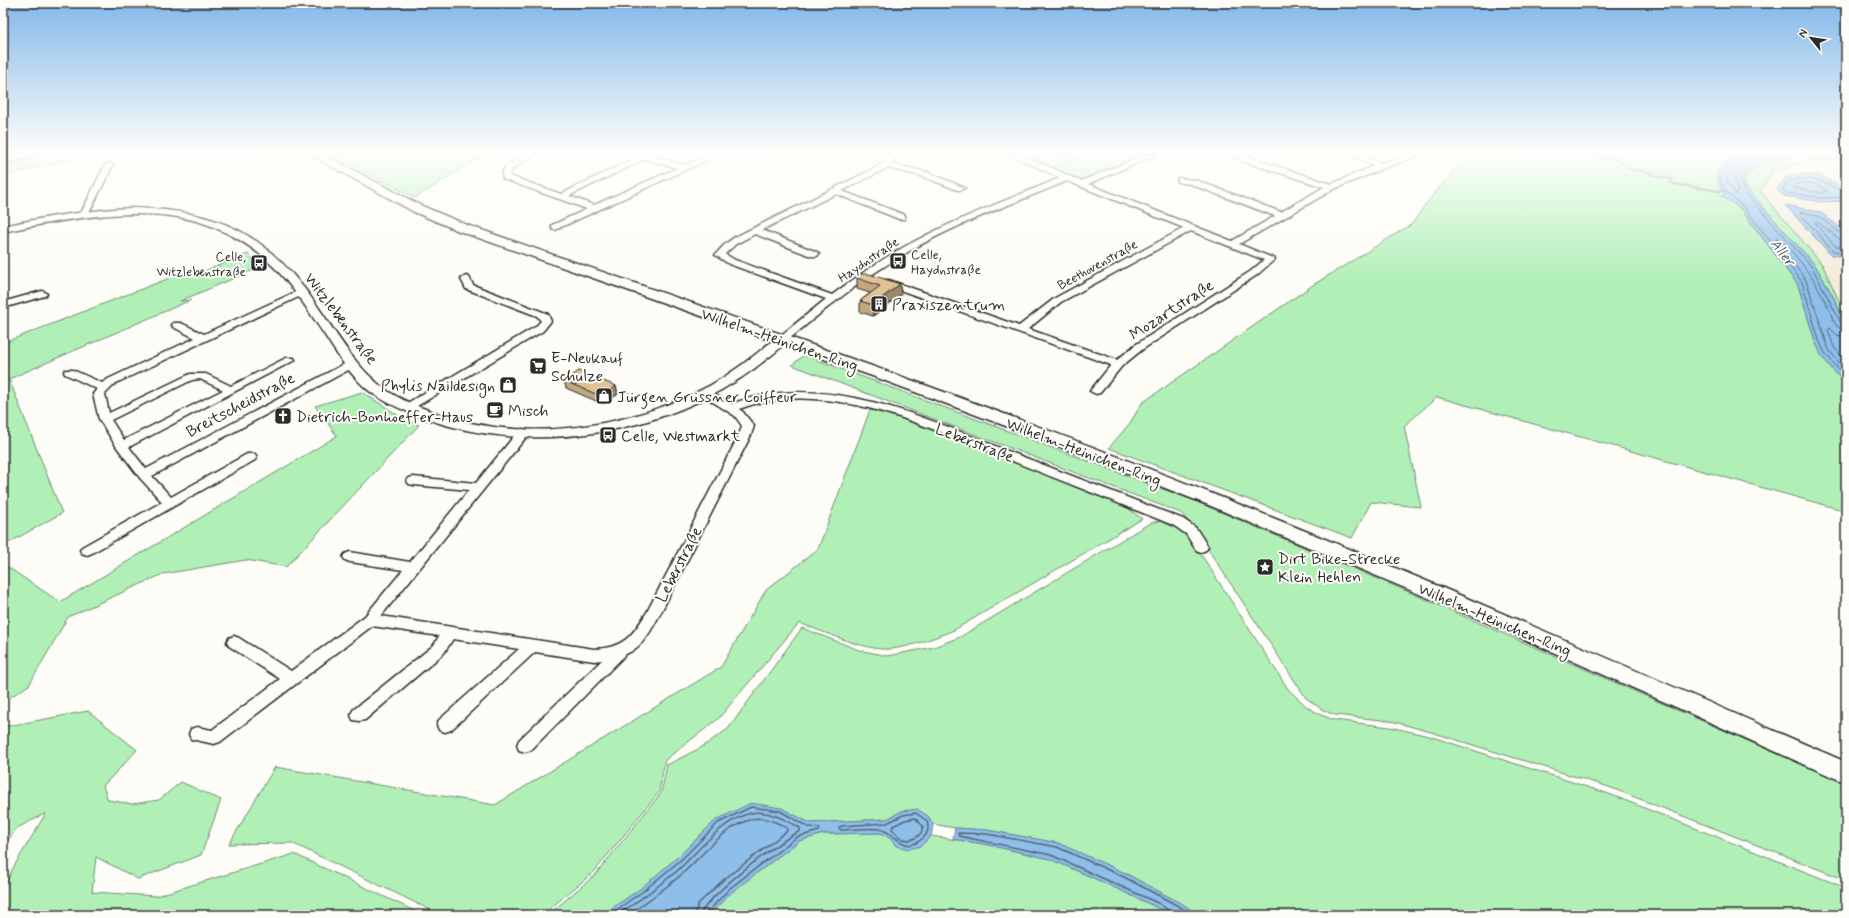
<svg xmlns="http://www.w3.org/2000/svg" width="1849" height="918" font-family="Mynerve,sans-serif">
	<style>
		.built { fill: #f4ebd9 }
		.green { fill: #b0f0b7; stroke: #6e8e71 }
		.water { fill: #8ebeea; stroke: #66839e }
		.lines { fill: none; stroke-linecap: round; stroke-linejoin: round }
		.shore-far1 { stroke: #536677; stroke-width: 1 }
		.shore { stroke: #536677; stroke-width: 1.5 }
		.stream { stroke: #66839e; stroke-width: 2 }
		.minor-casing { stroke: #2b2b2b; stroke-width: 3 }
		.tertiary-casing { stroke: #2b2b2b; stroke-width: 3 }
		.secondary-casing { stroke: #2b2b2b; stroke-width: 3 }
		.minor { fill: #fdfcf7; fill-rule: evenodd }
		.tertiary { fill: #fdfcf7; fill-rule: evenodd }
		.secondary { fill: #fdfcf7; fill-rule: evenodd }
		.wall { fill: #c1a87f; stroke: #2b2b2b }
		.shaded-wall { fill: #9d8868; stroke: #2b2b2b }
		.building { fill: #e0c394; stroke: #2b2b2b }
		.labels { text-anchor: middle; stroke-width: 4; stroke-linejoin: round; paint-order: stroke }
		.far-poi-label { font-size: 13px; fill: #2b2b2b; stroke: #fdfcf7; text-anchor: start }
		.far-street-label { font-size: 13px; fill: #2b2b2b; stroke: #fdfcf7 }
		.far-water-label { font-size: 14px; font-style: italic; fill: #495764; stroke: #fdfcf7 }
		.poi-label { font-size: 16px; fill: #2b2b2b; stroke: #fdfcf7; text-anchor: start }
		.street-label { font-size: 16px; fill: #2b2b2b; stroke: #fdfcf7 }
	</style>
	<rect width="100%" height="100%" fill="#fdfcf7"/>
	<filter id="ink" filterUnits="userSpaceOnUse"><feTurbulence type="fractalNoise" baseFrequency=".025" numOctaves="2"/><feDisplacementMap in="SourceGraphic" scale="8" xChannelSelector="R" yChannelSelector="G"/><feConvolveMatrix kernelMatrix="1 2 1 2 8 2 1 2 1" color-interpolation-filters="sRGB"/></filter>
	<g filter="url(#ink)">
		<path class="built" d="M1810,160H1846V304L1839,302L1822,264L1760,191L1773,171Z"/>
		<path class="green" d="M3,154H93L3,176Z
			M331,154H485L415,198Z
			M1045,154H1078L1048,164L1035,158Z
			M1087,154H1154L1081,184L1046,169Z
			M1467,154H1741L1726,161L1725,195L1722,196L1740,208L1798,285L1815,341L1835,373L1846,384V511L1437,397L1404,426L1421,507L1371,502L1352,538L1109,448L1130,423L1142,403L1313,285L1412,224L1424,206Z
			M1798,154H1846V160H1810L1773,171L1760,191L1822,264L1839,301L1846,304V326L1834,298L1815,265L1746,188L1743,179C1758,163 1778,158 1798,154Z
			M248,254L261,267L180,301L191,300L9,379L62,513L3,546V343L185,272L199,273Z
			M804,355L1190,499L1411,593L1846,784V880L1609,787L1431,732L1391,721L1335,715L1323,710L1306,698L1198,534L1181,513L792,365Z
			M362,392L404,419L419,425L286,567L246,560L163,574L68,617L29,685L3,702V564L60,602L337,436L315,406Z
			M870,410L900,418L1124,505L1142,519L954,630C934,638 911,647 890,649C865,651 823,631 799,623L718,719L665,760L659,792L594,872L542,915H441L292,843L229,844L275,767L495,805L721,667L766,590L818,549Z
			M1165,521L1182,531L1204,559L1288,689L1307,707L1321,715L1334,720L1390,727L1429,736L1609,794L1846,888V915H1198L1184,905L1125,873L1058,843L987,830L955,828L933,824L928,816L902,811L887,819L810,823L781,808L716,820L679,856L640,889L602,915H548L596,874L661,793L667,765L702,747L728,729L802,628L859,650L887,656L934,647L960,637L1145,526L1153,522Z
			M88,711L137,750L103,786L108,800L132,804L159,800L181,782L221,800L201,855L138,879L96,857L92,892L156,896L294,854L423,915H3V890L13,868L46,813L17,828L3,847V727Z
			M881,833L890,838L896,846H921L931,836L984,844L1050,859L1107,884L1158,908L1169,915H708L733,891L799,841L823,834Z"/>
		<path class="water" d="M1741,154H1798C1778,158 1758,162 1743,179L1746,188L1815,265L1834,298L1846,326V384L1835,373L1821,355L1815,341L1798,285L1740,208L1721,196L1725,194C1707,174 1721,163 1741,154Z
			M1801,174L1819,175L1846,189V201L1822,202L1784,196L1777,190L1785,178Z
			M1785,205L1820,212L1846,232V256L1831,255Z
			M751,803L781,808L810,823L887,819L902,811L917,809L928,816L933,824L931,836L921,846L909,849L896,846L890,838L881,833L823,834L799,841L733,891L708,915H602L640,889L679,856L716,820Z
			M955,828L987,830L1058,843L1125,873L1184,905L1198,915H1169L1158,908L1107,884L1050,859L984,844L953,839Z"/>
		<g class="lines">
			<path class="shore-far1" d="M1741,154L1740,159L1729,164L1723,170L1720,178L1721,184L1729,195L1743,206L1802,282L1819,340L1825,353L1846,378
				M1778,154C1763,159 1749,164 1740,178L1743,190L1812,267L1841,323L1846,326
				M1739,165L1741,168L1735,177L1738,192L1736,194L1727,182L1726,176L1729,171Z
				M1801,183L1816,184L1827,191L1822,193L1793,188L1794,185Z
				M1846,192C1823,182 1812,175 1787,182L1783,189L1786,193L1822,198L1846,197
				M1846,235L1842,234L1818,216L1802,212L1800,213L1833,251L1846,252
				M1846,240L1839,239L1818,222L1815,223L1835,246L1846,247
				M1846,331C1842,330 1839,328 1836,325C1831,318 1830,309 1826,302C1817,284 1794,249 1777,238L1776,241L1806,280L1829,350L1846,371
				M1846,337L1837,335L1830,328L1828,330L1834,347L1846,363"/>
			<path class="shore" d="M916,813L927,821C929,828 928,834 923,838C903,856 897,832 879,829C866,827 853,830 841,830L839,828L841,826L887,823L903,815Z
				M915,818L923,826C922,837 911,843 901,838C898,836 895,832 892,829L893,826L905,820Z
				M609,915L642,892L682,859L718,823L751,807L780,811L808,827L820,828L819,831L797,837L730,888L705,915
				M618,915C638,901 658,887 677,871C699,851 720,821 751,813C767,809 787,820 800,828V831C777,843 711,892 700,915
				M628,915C646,902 665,889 682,874C703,855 723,827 752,819C764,816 777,822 787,828V831L723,880L698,904L694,915
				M1171,915L1169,911L1160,904L1051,855L959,836L958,833L987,834L1057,847L1124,877L1182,908L1191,915"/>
			<path class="stream" d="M1591,154L1615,159L1630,169L1654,173L1651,175L1672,179L1670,182L1675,184L1725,192"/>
			<g class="minor-casing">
				<path id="minor" d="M526,154H536L511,170L510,176L561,194L641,155L654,156L684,165L709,154H720L555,230L552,229V225L587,209L503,179L502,173L505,167ZM645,159L677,168L594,205L569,196Z
					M891,154H899L891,164L927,172L965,188L961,190H958L921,176L887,168L842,191L905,215V219H899L836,194L762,230L817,252L819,254L817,256H811L755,234L736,244L725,254L735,260L832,295C860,274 889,254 919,239C965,215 1013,198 1060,178L1009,154H1020L1081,181L1147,154H1158L1088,184L1232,241L1275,216L1190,184L1178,182V178L1195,180L1281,212L1324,187L1242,161L1234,157V154H1241L1331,184L1374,166L1348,154H1359L1381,163L1410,154H1422L1384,168L1334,189L1239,244L1275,259L1257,275L1143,349L1122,366L1100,393L1096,394L1090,391L1111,365L883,284L881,282L883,280H889L1019,326L1055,298L1184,228L1067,181C1013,204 957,223 906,253C863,278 825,309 787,341H779L778,339L779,337L826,299L729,264L715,255L725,244L735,237L875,168L883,163ZM1191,231L1264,260L1251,271L1135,345L1117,360L1028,329L1061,302Z
					M106,163H109L113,165L87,217H81L80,215Z
					M466,276L469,277L473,285L543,312L548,314L551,321L543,331L412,409H404L402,407L404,405L535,327L541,321L537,316L466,289L461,279Z
					M302,289L305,290L307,292L305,294L116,383L105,394L109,413L190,374H206L231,386L286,358H294L295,360L129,447L146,469L348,362H356L357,364L356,366L152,476L171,497L247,454H255L257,457L255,460L92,553L87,555L82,553L80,550L82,547L162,502L140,478L116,446L99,419L93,394L97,389L65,374L64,372L65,370H73L102,383L108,379L195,338L173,327L172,325L173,323H181L204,334ZM200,379L223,390L124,440L111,420L192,380Z
					M42,291L45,292L47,294L45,296L3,308V302Z
					M706,390L731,404C826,369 926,419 1013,453C1070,475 1126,497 1183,519L1196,528L1208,547L1206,550L1201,552L1196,550L1186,534L1173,525C1119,503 1064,482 1010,460C928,428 827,376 739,409L743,412L754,426L751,435L660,614C652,629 643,647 626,654L531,750L525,752L519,750L517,745L519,740L602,660L594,661L535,652L451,730L445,732L439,730L437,725L439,720L519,649L453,639L444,653L365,720L359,721L353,720L351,715L353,710L434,645L439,636L372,626L220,742L214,744L191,739L189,734L191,729L197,727L212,730L280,679L229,646L227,642L229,638L234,636L239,638L291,671L365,616L403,570L350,562L345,560L343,557L345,554L350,552L410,562L469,490L413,485L409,484L407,481L409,478L413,477L476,483L519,430L523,429L529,433L527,436L381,616L594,649C624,648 632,636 647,612L739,435L742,426L735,416L702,395L700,393L702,391Z"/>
			</g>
			<g class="tertiary-casing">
				<path id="tertiary" d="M131,208C220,210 267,233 318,307C336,333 352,361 376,382C392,397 415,405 436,413C524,445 630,428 711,385C735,371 757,354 778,336H788L789,339C780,350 766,359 755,368C665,435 530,457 424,418C405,411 385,403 368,390C351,376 338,356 326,337C294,289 272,252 216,228C156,201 65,219 3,232V226C45,217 87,210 131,208Z"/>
			</g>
			<g class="secondary-casing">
				<path id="secondary" d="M16,154H34L33,156L3,164V158Z
					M309,154H323L422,206L467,225C720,313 974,398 1223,498C1433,581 1639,672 1846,762V783L1483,621L1211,506L1040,439L875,377L459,231L414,212Z"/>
			</g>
			<use href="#minor" class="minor"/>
			<use href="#tertiary" class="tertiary"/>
			<use href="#secondary" class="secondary"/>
		</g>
		<path class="wall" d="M860,274L901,295L873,316L860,312V301L870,293L857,289V278Z
			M564,381L616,386L618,394L603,404L566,388Z"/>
		<path class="shaded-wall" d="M900,284L901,295L873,316V305Z
			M616,386L618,394L603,404L601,396Z"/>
		<path class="building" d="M860,274H869L900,284L873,305L860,301L880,286L857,278Z
			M579,371L616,386L601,396L564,381Z"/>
	</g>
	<linearGradient id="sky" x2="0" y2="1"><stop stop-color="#84b8e9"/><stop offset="0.54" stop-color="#fefefb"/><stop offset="1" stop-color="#fefefb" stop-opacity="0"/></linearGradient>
	<rect width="1849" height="283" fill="url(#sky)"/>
	<defs>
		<g id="bus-square" transform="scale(0.9)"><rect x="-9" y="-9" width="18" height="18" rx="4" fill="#2b2b2b" stroke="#fdfcf7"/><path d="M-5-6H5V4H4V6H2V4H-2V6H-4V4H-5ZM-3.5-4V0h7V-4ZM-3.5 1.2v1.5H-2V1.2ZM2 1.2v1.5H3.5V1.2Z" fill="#fff"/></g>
		<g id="building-square" transform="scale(0.9)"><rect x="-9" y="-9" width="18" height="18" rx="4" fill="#2b2b2b" stroke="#fdfcf7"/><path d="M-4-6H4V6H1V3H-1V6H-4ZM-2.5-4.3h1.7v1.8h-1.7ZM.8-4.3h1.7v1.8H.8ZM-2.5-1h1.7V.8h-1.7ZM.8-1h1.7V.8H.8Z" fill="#fff"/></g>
		<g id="supermarket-square" transform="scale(0.9)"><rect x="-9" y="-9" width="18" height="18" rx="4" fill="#2b2b2b" stroke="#fdfcf7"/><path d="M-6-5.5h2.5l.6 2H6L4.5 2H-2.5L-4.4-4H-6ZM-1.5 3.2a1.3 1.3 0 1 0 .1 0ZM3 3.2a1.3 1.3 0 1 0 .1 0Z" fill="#fff"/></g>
		<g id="shop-square" transform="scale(0.9)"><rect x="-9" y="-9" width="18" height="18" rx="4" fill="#2b2b2b" stroke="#fdfcf7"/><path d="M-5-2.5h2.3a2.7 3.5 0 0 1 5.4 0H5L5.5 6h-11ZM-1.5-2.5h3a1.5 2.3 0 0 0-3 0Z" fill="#fff"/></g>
		<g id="cafe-square" transform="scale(0.9)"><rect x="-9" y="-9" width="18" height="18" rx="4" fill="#2b2b2b" stroke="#fdfcf7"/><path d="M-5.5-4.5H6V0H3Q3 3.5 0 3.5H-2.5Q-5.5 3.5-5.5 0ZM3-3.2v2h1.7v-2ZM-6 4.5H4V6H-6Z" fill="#fff"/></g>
		<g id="church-square" transform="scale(0.9)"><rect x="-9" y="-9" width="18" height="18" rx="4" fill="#2b2b2b" stroke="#fdfcf7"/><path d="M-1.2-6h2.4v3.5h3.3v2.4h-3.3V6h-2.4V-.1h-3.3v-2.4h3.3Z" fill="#fff"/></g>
		<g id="sight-square" transform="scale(0.9)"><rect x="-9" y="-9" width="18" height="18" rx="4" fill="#2b2b2b" stroke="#fdfcf7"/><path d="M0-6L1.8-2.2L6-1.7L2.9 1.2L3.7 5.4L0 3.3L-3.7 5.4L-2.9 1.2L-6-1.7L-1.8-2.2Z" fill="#fff"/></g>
	</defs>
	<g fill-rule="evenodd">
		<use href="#bus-square" x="898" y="261"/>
		<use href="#bus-square" x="259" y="263"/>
		<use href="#building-square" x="879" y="304"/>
		<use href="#supermarket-square" x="538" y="366"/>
		<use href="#shop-square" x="508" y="385"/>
		<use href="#shop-square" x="604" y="396"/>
		<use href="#cafe-square" x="495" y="410"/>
		<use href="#church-square" x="283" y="416"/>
		<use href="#bus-square" x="608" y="435"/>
		<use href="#sight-square" x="1265" y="567"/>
	</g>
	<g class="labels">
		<g class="far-poi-label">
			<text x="911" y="259">Celle,<tspan x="911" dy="15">Haydnstraße</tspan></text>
			<text x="246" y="261" text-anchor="end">Celle,<tspan x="246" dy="15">Witzlebenstraße</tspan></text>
		</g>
		<g class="far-street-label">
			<text transform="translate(868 259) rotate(-34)" y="5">Haydnstraße</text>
			<text transform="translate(1097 264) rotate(-29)" y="5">Beethovenstraße</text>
		</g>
		<g class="far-water-label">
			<text transform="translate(1783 252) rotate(52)" y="5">Aller</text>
		</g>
		<g class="poi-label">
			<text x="892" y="310">Praxiszentrum</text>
			<text x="551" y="363">E-Neukauf<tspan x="551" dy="18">Schulze</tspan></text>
			<text x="495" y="391" text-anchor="end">Phylis Naildesign</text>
			<text x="617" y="402">Jürgen Grüssner Coiffeur</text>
			<text x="508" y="416">Misch</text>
			<text x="296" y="422">Dietrich-Bonhoeffer-Haus</text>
			<text x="621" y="441">Celle, Westmarkt</text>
			<text x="1278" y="564">Dirt Bike-Strecke<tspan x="1278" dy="18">Klein Hehlen</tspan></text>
		</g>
		<g class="street-label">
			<text transform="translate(1171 309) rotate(-33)" y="6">Mozartstraße</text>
			<text transform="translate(342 318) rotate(53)" y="6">Witzlebenstraße</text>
			<text transform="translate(780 339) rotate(19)" y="6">Wilhelm-Heinichen-Ring</text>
			<text transform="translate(240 404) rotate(-28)" y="6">Breitscheidstraße</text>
			<text transform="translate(975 442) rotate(21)" y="6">Leberstraße</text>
			<text transform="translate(1084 451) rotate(21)" y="6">Wilhelm-Heinichen-Ring</text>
			<text transform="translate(678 564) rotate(-63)" y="6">Leberstraße</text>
			<text transform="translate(1495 619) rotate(23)" y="6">Wilhelm-Heinichen-Ring</text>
		</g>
	</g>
	<rect width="1849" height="918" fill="none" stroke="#fdfcf7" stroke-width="16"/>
	<rect x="8" y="8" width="1833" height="902" fill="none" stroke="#2b2b2b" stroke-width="1.5" filter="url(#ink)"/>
	<g transform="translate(1811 38) rotate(300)" stroke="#fdfcf7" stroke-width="3" paint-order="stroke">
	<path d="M0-3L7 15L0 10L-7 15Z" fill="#2b2b2b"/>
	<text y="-6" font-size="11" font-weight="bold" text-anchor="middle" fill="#2b2b2b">N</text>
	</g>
</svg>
